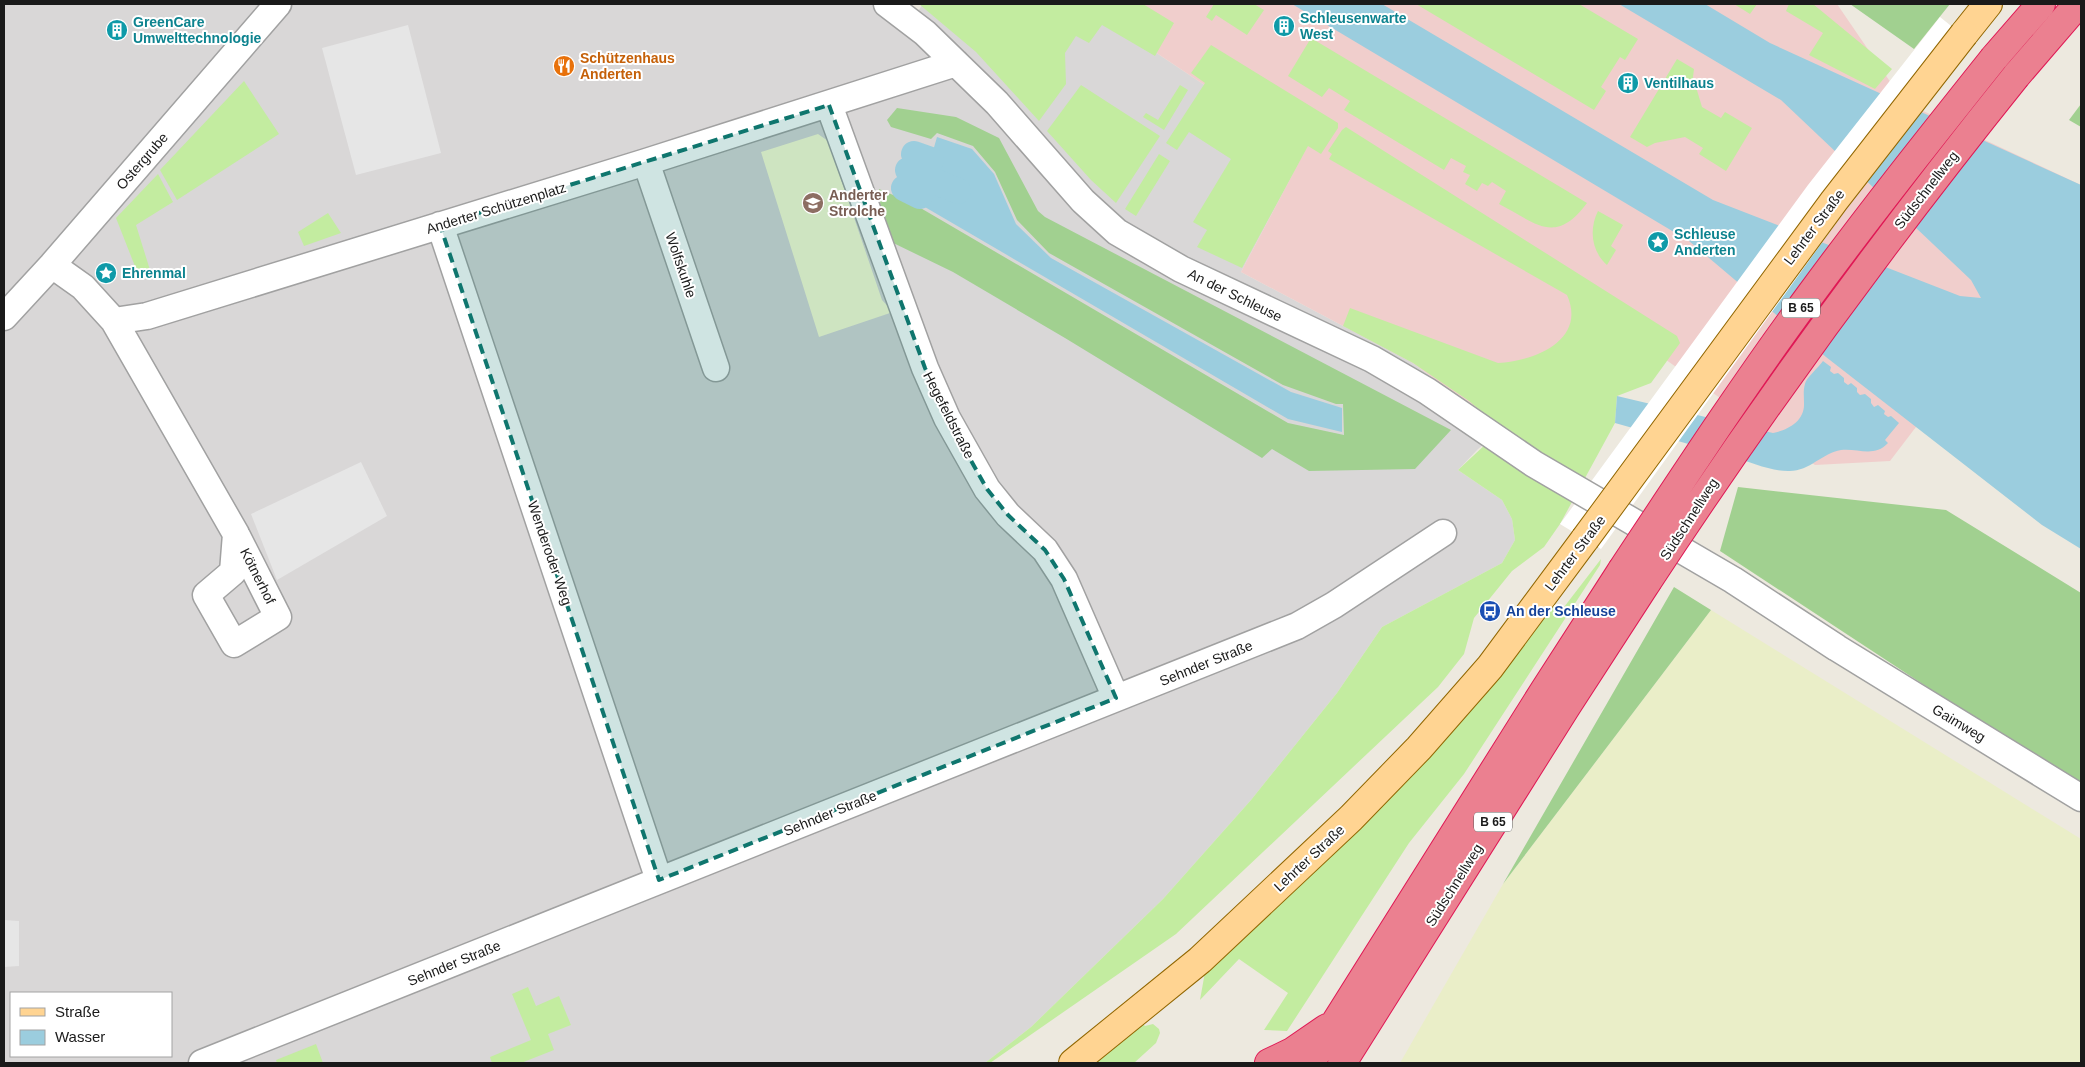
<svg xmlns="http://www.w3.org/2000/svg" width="2085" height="1067" font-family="Helvetica,sans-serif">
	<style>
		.residential { fill: #d9d7d7; fill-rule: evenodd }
		.commercial { fill: #f0cecc }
		.education { fill: #feffd6 }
		.farmland { fill: #eaeec8 }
		.grass { fill: #c3eca0 }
		.forest { fill: #a1d090 }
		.parking { fill: #e6e6e6 }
		.water { fill: #9bcdde }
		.pier { fill: #fff }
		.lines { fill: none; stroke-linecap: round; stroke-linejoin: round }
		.canal { stroke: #9bcdde; stroke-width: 26 }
		.minor-casing { stroke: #a1a1a1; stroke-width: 29 }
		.major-casing { stroke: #916600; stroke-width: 30 }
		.highway-casing { stroke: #df1855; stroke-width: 30 }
		.minor { stroke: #fff; stroke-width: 26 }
		.major { stroke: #ffd492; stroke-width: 28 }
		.highway { stroke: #eb8090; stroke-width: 28 }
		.major-bridge-casing { stroke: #916600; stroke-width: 30; stroke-linecap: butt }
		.highway-bridge-casing { stroke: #df1855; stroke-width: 30; stroke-linecap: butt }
		.major-bridge { stroke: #ffd492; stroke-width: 28 }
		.highway-bridge { stroke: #eb8090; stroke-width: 28 }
		.marked { fill: #0f766e; fill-opacity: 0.2; stroke: #0f766e; stroke-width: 4; stroke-dasharray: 10 6; stroke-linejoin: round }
		.labels { text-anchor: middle; stroke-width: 4; stroke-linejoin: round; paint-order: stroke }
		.shield { fill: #fff; stroke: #5f5f5f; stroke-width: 1 }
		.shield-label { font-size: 12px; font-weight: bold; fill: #1a1a1a }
		.culture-label { font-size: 14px; font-weight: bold; fill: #0d838f; stroke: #fff; text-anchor: start }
		.food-label { font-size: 14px; font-weight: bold; fill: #c56008; stroke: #fff; text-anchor: start }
		.street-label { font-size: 14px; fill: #1a1a1a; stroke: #fff }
		.education-label { font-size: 14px; font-weight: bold; fill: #785e54; stroke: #fff; text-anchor: start }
		.transit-label { font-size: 14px; font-weight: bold; fill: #164399; stroke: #fff; text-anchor: start }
	</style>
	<rect width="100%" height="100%" fill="#ede9df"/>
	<path class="residential" d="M4,4H875L904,31L923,4H1083L1218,94L1307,147L1241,272L1413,363L1502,430L1478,449L1458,470L1502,500L1512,519L1515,540L1502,563L1382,627L1337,693L1251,800L1163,899L1031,1027L985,1063H4ZM11,993H171V1056H11Z"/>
	<path class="commercial" d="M1083,4H1837L1904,102L2081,185V211L1890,461L1815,465L1652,350L1502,430L1413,363L1241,272L1307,147L1218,94Z"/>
	<path class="education" d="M818,134L828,141L882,300L893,312L819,337L761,152Z"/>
	<path class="farmland" d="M1711,610L2081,839V1063H1400L1503,884Z"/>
	<path class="grass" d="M919,4H1143L1174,23L1155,56L1102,25L1089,43L1076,36L1065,53L1066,84L1039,121L976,52Z
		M1214,4H1254L1264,10L1247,35L1216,15L1212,21L1206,17Z
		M1416,4H1579L1638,39L1625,60L1620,57L1601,87L1606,91L1594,110Z
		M1734,4H1757L1750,14Z
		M1789,4H1813L1892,69L1875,89L1809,55L1823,33L1786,11Z
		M1311,38L1587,203C1555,246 1536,223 1499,204L1506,191L1492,182L1488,186L1482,183L1477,191L1465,184L1470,175L1463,172L1466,166L1451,158L1444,170L1344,110L1350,101L1329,88L1322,97L1288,76Z
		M1211,45L1338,123V128L1321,154L1308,146L1242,268L1197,247L1207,230L1193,222L1231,159L1189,132L1177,150L1166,143L1205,83L1191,73Z
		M1677,59L1694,69L1693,77L1702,107L1721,118L1725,112L1752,128L1726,171L1699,154L1703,148L1685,137L1655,143L1647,147L1630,137Z
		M244,81L279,134L177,200L160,170Z
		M1081,85L1160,136L1116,203L1091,180L1047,131Z
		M1180,85L1188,90L1164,130L1143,117L1146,113L1158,120Z
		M1346,127L1677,336L1680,343L1651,383L1617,396L1615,423L1560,524L1544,547L1512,571L1474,618L1464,654L1438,687L1176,934L990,1063H985L1031,1027L1163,899L1251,800L1337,693L1382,627L1502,563L1515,540L1512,519L1502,500L1458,470L1502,429L1469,401L1413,363L1343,326L1350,308L1498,363C1535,361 1587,340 1567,295L1329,159L1332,154L1328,151L1342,130Z
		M1159,154L1170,161L1136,216L1125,209Z
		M158,174L173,202L136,225L150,270L138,274L116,218Z
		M1598,211L1623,225L1611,246L1616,250L1607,265C1591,251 1589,229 1598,211Z
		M328,213L341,233L304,246L298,232Z
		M1601,559L1600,565L1464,774L1409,843L1287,1031L1264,1030L1288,993L1239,959L1200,1000L1205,972L1271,913L1348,837L1520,649L1554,606L1561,611Z
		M528,987L536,1006L559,996L571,1025L548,1034L554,1050L521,1063H492L490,1057L531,1040L512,994Z
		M1142,1023L1145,1026L1153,1024L1159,1029L1160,1033L1156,1043L1134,1063H1092Z
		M316,1044L323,1063H277L276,1060Z"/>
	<path class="forest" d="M1850,4H1950L1914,49Z
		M2081,104V127L2069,120Z
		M897,108L956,117L999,138L1038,211L1045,217L1451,430L1415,469L1309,471L1272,449L1262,458L1065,338L953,272L883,238L879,189L912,203L1288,423L1344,435L1343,404H1336L1283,385L1049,253L1017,220L995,172L973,146L937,133L931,139L891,127L887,120Z
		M1738,487L1946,510L2081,593V788L1720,551Z
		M1674,587L1711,610L1503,884Z"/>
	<path class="parking" d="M408,25L441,153L356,175L322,48Z
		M361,462L387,516L277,580L251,514Z
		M4,920L19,921V966L4,967Z"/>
	<path class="water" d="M1292,4H1382L1713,200L1960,296L1981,298L1971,280L1781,100L1619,4H1705L1770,43L2081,185V549L2042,525L1826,357L1689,241Z
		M937,137L972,149L994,174L1016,224L1051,258L1291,392L1342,408V432L1288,419L918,203Z
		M1823,361L1831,367L1830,371L1834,374L1838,373L1844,378V382L1848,385L1851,383L1857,388V392L1860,395L1865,394L1871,399V403L1874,407L1878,405L1885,411L1884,414L1888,417L1891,416L1899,423L1885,440L1888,443C1874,458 1858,448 1841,450C1822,453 1809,472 1788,471C1770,471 1750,462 1733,457C1693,445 1654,434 1615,423L1617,396L1773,433C1788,430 1805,421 1804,403C1804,396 1803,391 1805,384C1806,378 1818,368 1823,361Z"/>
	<path class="pier" d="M1940,17L1971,42L1847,208L1601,549L1560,524L1808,185Z"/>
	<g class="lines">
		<path class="canal" d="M914,154L931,160
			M908,170L958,191
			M904,188L920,196"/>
		<g class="minor-casing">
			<path id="minor" d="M887,4L925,33L997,103L1083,201L1117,232L1181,269L1372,359L1427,391L1534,464L1733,580L1837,648L2081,798
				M829,105L925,368L947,418L987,489L1008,515L1045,550L1064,579L1116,698
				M646,162L716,368
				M440,225L659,880
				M52,265L83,287L114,321L147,316L646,162L956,63
				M4,317L52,265L278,4
				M114,321L236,534L278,617L234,644L206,595L233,572L236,534
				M202,1063L1297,626L1334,605L1443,533"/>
		</g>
		<g class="major-casing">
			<path id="major" d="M1964,34L1988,4
				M1073,1063L1200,960L1351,818L1419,748L1490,667L1585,539"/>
		</g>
		<g class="highway-casing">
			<path id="highway" d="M1994,58L2041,4
				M2016,76L2078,4
				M1269,1063L1292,1052L1327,1028
				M1310,1063L1544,691L1622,570
				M1342,1063L1566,707L1647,582"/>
		</g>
		<use href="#minor" class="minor"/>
		<use href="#major" class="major"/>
		<use href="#highway" class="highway"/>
		<g class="major-bridge-casing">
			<path id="major-bridge" d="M1585,539L1834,201L1964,34"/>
		</g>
		<g class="highway-bridge-casing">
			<path id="highway-bridge" d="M1622,570C1683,478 1743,386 1808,298C1868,216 1931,137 1994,58
				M1647,582C1762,407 1885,239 2016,76"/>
		</g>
		<use href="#major-bridge" class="major-bridge"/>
		<use href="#highway-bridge" class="highway-bridge"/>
	</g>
	<path class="marked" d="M829,105L925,368L947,418L987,489L1008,515L1045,550L1064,579L1116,698L659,880L440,225Z"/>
	<defs>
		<g id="building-disc" transform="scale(1.125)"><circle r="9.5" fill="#0f9aa8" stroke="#fff"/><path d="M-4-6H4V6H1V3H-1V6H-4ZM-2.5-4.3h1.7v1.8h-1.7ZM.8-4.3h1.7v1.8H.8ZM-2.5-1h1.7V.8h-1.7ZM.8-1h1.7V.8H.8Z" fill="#fff"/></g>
		<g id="restaurant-disc" transform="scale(1.125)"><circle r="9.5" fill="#e8710a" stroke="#fff"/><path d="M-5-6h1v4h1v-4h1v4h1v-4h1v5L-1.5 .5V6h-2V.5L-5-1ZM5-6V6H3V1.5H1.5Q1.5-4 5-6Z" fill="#fff"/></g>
		<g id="school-disc" transform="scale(1.125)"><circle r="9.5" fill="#8d6e63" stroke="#fff"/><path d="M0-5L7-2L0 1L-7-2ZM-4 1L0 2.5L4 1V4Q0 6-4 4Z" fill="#fff"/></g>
		<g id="sight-disc" transform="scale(1.125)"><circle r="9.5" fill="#0f9aa8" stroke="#fff"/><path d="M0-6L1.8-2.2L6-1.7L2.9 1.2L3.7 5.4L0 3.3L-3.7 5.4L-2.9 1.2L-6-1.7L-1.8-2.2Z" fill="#fff"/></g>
		<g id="bus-disc" transform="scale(1.125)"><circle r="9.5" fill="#1a4fb4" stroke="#fff"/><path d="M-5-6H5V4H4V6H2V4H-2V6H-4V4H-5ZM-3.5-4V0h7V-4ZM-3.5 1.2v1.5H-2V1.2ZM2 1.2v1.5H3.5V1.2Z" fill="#fff"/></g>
	</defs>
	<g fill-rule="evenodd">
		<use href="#building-disc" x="1284" y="26"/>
		<use href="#building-disc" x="117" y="30"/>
		<use href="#restaurant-disc" x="564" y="66"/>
		<use href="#building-disc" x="1628" y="83"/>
		<use href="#school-disc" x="813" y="203"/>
		<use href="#sight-disc" x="1658" y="242"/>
		<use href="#sight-disc" x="106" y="273"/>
		<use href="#bus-disc" x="1490" y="611"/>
	</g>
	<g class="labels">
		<g class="shield">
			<rect x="1782" y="298.5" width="38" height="19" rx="4"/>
			<rect x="1474" y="812.5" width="38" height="19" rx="4"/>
		</g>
		<g class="shield-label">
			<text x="1801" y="312">B 65</text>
			<text x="1493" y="826">B 65</text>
		</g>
		<g class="culture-label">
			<text x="1300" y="23">Schleusenwarte<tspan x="1300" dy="16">West</tspan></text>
			<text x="133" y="27">GreenCare<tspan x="133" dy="16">Umwelttechnologie</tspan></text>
			<text x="1644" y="88">Ventilhaus</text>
			<text x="1674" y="239">Schleuse<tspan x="1674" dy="16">Anderten</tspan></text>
			<text x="122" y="278">Ehrenmal</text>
		</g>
		<g class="food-label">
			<text x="580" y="63">Schützenhaus<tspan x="580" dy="16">Anderten</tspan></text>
		</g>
		<g class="street-label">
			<text transform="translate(142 161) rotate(-49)" y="5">Ostergrube</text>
			<text transform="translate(1926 190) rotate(-52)" y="5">Südschnellweg</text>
			<text transform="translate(496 208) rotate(-17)" y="5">Anderter Schützenplatz</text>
			<text transform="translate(1814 227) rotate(-53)" y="5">Lehrter Straße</text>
			<text transform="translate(681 265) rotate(71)" y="5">Wolfskuhle</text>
			<text transform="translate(1235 295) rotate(26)" y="5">An der Schleuse</text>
			<text transform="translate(949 415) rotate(63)" y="5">Hegefeldstraße</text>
			<text transform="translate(1689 519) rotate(-57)" y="5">Südschnellweg</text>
			<text transform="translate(550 553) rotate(71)" y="5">Wenderoder Weg</text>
			<text transform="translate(1575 553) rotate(-53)" y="5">Lehrter Straße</text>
			<text transform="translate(258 576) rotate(63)" y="5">Kötnerhof</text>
			<text transform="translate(1206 663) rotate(-22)" y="5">Sehnder Straße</text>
			<text transform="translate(1959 723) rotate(31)" y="5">Gaimweg</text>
			<text transform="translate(830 813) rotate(-22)" y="5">Sehnder Straße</text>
			<text transform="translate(1309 858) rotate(-43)" y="5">Lehrter Straße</text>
			<text transform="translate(1454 885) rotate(-58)" y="5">Südschnellweg</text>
			<text transform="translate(454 963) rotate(-22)" y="5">Sehnder Straße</text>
		</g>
		<g class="education-label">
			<text x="829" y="200">Anderter<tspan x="829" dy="16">Strolche</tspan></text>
		</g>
		<g class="transit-label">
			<text x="1506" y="616">An der Schleuse</text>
		</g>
	</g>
	<rect width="2085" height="1067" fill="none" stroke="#1a1a1a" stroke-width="10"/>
	<rect x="10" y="992" width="162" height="65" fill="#ffffff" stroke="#a3a3a3"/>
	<rect x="20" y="1008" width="25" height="8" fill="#ffd492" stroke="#a3a3a3"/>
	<text x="55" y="1017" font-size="15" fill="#1a1a1a">Straße</text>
	<rect x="20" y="1030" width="25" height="15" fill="#9bcdde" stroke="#a3a3a3"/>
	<text x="55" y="1042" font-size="15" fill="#1a1a1a">Wasser</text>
</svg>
